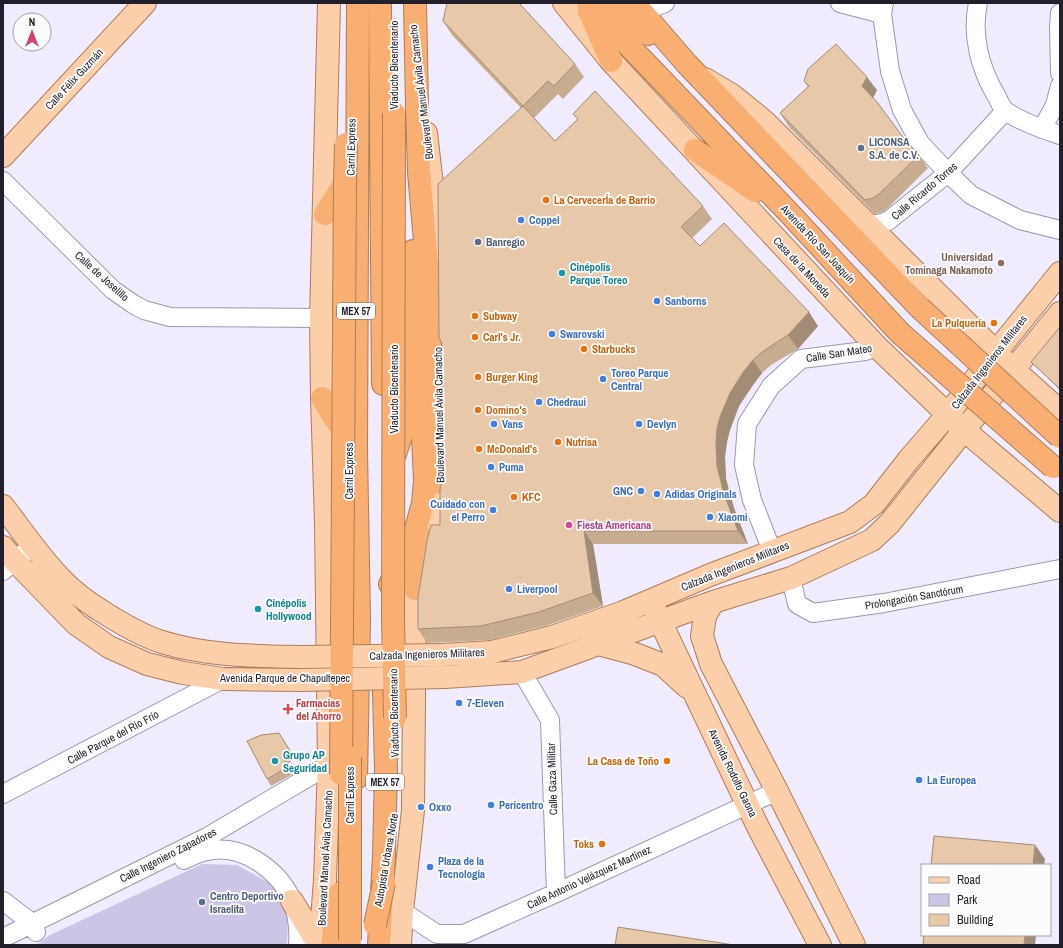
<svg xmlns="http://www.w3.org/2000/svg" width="1063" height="948" font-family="'Archivo Narrow',sans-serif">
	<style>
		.green { fill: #ccc5e6 }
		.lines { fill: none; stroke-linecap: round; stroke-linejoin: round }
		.minor-casing { stroke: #9d97b2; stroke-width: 20 }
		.major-casing { stroke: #ad7d58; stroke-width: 24 }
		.highway-casing { stroke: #ad7d58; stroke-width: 24 }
		.minor { stroke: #fff; stroke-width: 18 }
		.major { stroke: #fbcfaa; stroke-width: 22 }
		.highway { stroke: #f9af71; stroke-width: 22 }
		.major-bridge-casing { stroke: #ad7d58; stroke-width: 24; stroke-linecap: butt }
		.highway-bridge-casing { stroke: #ad7d58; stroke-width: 24; stroke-linecap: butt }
		.major-bridge { stroke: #fbcfaa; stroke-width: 22 }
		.highway-bridge { stroke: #f9af71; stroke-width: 22 }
		.wall { fill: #c7ac90 }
		.shaded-wall { fill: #a28c76 }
		.building { fill: #e7c8a8; stroke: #a28c76 }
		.service-dot { fill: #5c6f8a; stroke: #fcfcfc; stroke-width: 1.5 }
		.food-dot { fill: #e8710a; stroke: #fcfcfc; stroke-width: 1.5 }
		.shop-dot { fill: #3f7fe0; stroke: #fcfcfc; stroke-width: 1.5 }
		.education-dot { fill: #8d6e63; stroke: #fcfcfc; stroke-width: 1.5 }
		.culture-dot { fill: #0f9aa8; stroke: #fcfcfc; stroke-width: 1.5 }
		.hotel-dot { fill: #d1479c; stroke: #fcfcfc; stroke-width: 1.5 }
		.health-dot { fill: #e0444e; stroke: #fcfcfc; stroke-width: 1.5 }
		.labels { text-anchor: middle; stroke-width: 3.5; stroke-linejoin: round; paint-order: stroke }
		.shield { fill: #fcfcfc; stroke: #636168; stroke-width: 1 }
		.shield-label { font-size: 10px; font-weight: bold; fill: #211f29 }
		.street-label { font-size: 11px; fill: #211f29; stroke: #fcfcfc }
		.service-label { font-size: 11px; font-weight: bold; fill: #4e5e75; stroke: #fcfcfc; text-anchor: start }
		.food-label { font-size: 11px; font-weight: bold; fill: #c56008; stroke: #fcfcfc; text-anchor: start }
		.shop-label { font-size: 11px; font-weight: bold; fill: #366cbe; stroke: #fcfcfc; text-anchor: start }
		.education-label { font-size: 11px; font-weight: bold; fill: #785e54; stroke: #fcfcfc; text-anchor: end }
		.culture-label { font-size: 11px; font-weight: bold; fill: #0d838f; stroke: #fcfcfc; text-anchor: start }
		.hotel-label { font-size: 11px; font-weight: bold; fill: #b23c85; stroke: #fcfcfc; text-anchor: start }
		.health-label { font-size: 11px; font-weight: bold; fill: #be3a42; stroke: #fcfcfc; text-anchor: start }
	</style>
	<rect width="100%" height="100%" fill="#f0ecfe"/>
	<path class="green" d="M202,864L237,865L274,885L288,918L287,945H37L48,936Z"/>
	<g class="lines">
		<g class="minor-casing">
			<path id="minor" d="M840,3L882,14
				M884,3L882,14L890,71L902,110L920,143L948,173L971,195L1020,220L1060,230
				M978,3C971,35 980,69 997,97C999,101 1002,109 1007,112C1020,121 1045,130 1060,135
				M642,12L665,3
				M1060,13L1059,28L1060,73
				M1042,129L1055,105L1060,86
				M3,181L113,290L133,304L144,310L170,317L321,318
				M869,224H879L888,221L948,173L1005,111
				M772,551L752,500L744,465L747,424L771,386L801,359L865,351L877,347
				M3,571L33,545
				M791,578L797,604L813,613L884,603L1060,569
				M522,672L550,720L556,893
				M3,794L223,679
				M184,860C193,855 203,851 213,850C245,846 279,871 292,900C297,913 299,931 298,945
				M3,901L32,923L36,932
				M402,911L437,934H464L556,893L777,791
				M3,938L207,837L329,765"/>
		</g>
		<g class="major-casing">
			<path id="major" d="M564,3L611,61L877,347L964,430L1060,511
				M705,79L732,95L764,121L1014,370L1060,411
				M426,133L433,193L435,252
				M3,156L145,3
				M3,506C23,532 41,559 64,582C75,593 87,602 100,610C120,623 140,635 162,642C207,656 255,656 301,657
				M3,547L14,560L76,624L109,647L147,664L183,673L223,679L300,680
				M713,602L705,616L702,636L711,664L777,791L854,945
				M654,608L758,827L820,945
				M598,644L635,654L663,665L687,687
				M442,655L492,652L552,637L621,613L710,575L850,522L874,504L910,458L948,414L996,352L1060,273
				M445,677L522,672L713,602L791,578L872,540L890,523L964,430L1060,313
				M292,901L319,945
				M320,945L325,880L329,765L326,522L322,398L321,318L329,3
				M400,945L402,911L413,810L415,589L441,484V433L439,358"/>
		</g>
		<g class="highway-casing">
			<path id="highway" d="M380,3L383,384
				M588,3L791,215L900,333
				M611,3L648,34
				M634,3L686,63L920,308
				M589,11L611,61
				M695,150L755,191
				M325,214L350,174
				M322,398L348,439
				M395,454L409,412L413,251
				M435,483L441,433
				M390,584L412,544L423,503L425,481L423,436L425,408L429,385L431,333L428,276L419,172L417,106
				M415,589L419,546L421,537
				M356,778L359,619L356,450L358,3
				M332,945L340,893
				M379,945L384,856L386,769L384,692"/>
		</g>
		<use href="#minor" class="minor"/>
		<use href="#major" class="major"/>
		<use href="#highway" class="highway"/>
		<g class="major-bridge-casing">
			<path id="major-bridge" d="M301,657L442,655
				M300,680L445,677"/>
		</g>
		<g class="highway-bridge-casing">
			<path id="highway-bridge" d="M415,3L417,106
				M394,113L393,619L395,718
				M920,308L1060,437
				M900,333L1053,467
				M350,757V940
				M341,774L345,182L346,144
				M375,925L384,883"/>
		</g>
		<use href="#major-bridge" class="major-bridge"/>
		<use href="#highway-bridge" class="highway-bridge"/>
	</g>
	<path class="wall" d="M443,21L575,64L584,77L563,99L558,94L534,118L555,141L578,120L573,114L703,206L712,219L692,238L700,246L818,326L798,349L771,365L762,373L753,385L739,406L730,430L727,442L725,457L726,479L734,508L748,544H593L603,606L548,625L490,640L427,643L418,629L440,525L521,108L452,35Z
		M804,81L877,90L873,98L903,137L919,155L928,168L888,208L883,212L875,214L789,127L780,113L808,87Z
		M1060,327V390L1034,365L1031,362Z
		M279,733L295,758L288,764L293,774L271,786L267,779Z"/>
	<path class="shaded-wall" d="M867,77L877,90L872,100L862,86Z
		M809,312L818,326L798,349L788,335Z
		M753,360L762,373L753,385L739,406L730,430L727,442L725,457L726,479L734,508L748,544L738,531L724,494L717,466L716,443L717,428L720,417L730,393L744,371Z
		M584,531L593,544L603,606L593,593Z
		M283,758L288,764L293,774L288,767Z
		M1035,845L1045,859L1044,865H1033Z
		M1025,935H1036L1035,945H1024Z"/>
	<path class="building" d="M447,3H519L575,64L554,86L548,81L523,106L443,21Z
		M836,44L867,77L862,86L877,102L903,137L919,155L879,194L873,198L865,200L780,113L809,86L804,81L808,69Z
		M595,91L703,206L681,227L700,246L724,223L809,312L788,335L762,352L753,360L744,371L730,393L720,417L717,428L716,443L717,466L724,494L738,531H584L593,593L539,612L481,626L418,629V598L427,541L431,525H440V490L444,471L442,344L439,337L438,184L523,106L555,141L578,119L573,114Z
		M1060,327V389L1031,362Z
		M279,733L290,751L283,758L288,767L267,779L247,741L261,735Z
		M934,836L1035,845L1033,865H931Z
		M618,927L734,945H615Z
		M924,935H1025L1024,945H923Z"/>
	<g class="service-dot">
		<circle cx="861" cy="148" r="4"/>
		<circle cx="478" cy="242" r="4"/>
		<circle cx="202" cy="902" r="4"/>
	</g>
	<g class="food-dot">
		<circle cx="546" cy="200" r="4"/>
		<circle cx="475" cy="316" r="4"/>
		<circle cx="994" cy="323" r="4"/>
		<circle cx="475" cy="337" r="4"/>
		<circle cx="584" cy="349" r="4"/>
		<circle cx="478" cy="377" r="4"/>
		<circle cx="478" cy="410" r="4"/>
		<circle cx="558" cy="442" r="4"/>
		<circle cx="479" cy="449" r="4"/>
		<circle cx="514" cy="497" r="4"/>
		<circle cx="667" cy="761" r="4"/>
		<circle cx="602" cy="844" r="4"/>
	</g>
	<g class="shop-dot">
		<circle cx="521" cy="220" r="4"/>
		<circle cx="657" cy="301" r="4"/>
		<circle cx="552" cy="334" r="4"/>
		<circle cx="603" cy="379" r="4"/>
		<circle cx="539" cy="402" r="4"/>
		<circle cx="494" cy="424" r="4"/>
		<circle cx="639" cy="424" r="4"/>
		<circle cx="491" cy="467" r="4"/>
		<circle cx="641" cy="491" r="4"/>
		<circle cx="657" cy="494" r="4"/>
		<circle cx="493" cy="510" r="4"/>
		<circle cx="710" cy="517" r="4"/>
		<circle cx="509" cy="589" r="4"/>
		<circle cx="459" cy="703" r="4"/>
		<circle cx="919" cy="780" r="4"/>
		<circle cx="491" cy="805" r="4"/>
		<circle cx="421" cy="807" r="4"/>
		<circle cx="430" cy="867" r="4"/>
	</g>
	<circle class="education-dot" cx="1001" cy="263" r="4"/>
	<g class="culture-dot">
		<circle cx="562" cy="273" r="4"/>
		<circle cx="258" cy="609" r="4"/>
		<circle cx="275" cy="761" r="4"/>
	</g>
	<circle class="hotel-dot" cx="569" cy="525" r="4"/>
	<path class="health-dot" d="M286 703h4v4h4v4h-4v4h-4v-4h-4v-4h4z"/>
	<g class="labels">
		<g class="shield">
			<rect x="337" y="303" width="38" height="16" rx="3"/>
			<rect x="366" y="774" width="38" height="16" rx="3"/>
		</g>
		<g class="shield-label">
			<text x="356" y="315">MEX 57</text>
			<text x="385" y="786">MEX 57</text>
		</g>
		<g class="street-label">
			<text transform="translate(394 65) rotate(-90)" y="4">Viaducto Bicentenario</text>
			<text transform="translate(74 79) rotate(-47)" y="4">Calle Félix Guzmán</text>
			<text transform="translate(421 92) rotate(-97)" y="4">Boulevard Manuel Ávila Camacho</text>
			<text transform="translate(351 147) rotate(-89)" y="4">Carril Express</text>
			<text transform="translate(924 191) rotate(-40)" y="4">Calle Ricardo Torres</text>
			<text transform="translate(818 244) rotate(47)" y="4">Avenida Río San Joaquín</text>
			<text transform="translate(802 267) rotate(47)" y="4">Casa de la Moneda</text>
			<text transform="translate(102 276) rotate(42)" y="4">Calle de Joselillo</text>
			<text transform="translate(839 353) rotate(-9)" y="4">Calle San Mateo</text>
			<text transform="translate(989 362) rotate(-52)" y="4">Calzada Ingenieros Militares</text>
			<text transform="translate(394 389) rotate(-90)" y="4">Viaducto Bicentenario</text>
			<text transform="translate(439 415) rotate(-91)" y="4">Boulevard Manuel Ávila Camacho</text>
			<text transform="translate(349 471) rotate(-90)" y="4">Carril Express</text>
			<text transform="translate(735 566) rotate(-22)" y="4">Calzada Ingenieros Militares</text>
			<text transform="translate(914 597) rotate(-10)" y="4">Prolongación Sanctórum</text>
			<text transform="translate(427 654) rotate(-2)" y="4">Calzada Ingenieros Militares</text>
			<text x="285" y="682">Avenida Parque de Chapultepec</text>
			<text transform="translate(394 713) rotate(-91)" y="4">Viaducto Bicentenario</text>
			<text transform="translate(113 737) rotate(-28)" y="4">Calle Parque del Río Frío</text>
			<text transform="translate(733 773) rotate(64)" y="4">Avenida Rodolfo Gaona</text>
			<text transform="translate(552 779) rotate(-92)" y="4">Calle Gaza Militar</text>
			<text transform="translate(350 795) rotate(-90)" y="4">Carril Express</text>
			<text transform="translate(168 855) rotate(-27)" y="4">Calle Ingeniero Zapadores</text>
			<text transform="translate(325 858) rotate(-87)" y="4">Boulevard Manuel Ávila Camacho</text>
			<text transform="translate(386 860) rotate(-80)" y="4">Autopista Urbana Norte</text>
			<text transform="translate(589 877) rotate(-25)" y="4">Calle Antonio Velázquez Martínez</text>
		</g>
		<g class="service-label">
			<text x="869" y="146">LICONSA<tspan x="869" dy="13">S.A. de C.V.</tspan></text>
			<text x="486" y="246">Banregio</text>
			<text x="210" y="900">Centro Deportivo<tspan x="210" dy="13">Israelita</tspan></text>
		</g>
		<g class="food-label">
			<text x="554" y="204">La CervecerÍa de Barrio</text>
			<text x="483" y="320">Subway</text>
			<text x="986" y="327" text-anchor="end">La Pulquería</text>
			<text x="483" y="341">Carl's Jr.</text>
			<text x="592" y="353">Starbucks</text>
			<text x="486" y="381">Burger King</text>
			<text x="486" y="414">Domino's</text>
			<text x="566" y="446">Nutrisa</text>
			<text x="487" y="453">McDonald's</text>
			<text x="522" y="501">KFC</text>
			<text x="659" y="765" text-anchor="end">La Casa de Toño</text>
			<text x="594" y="848" text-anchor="end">Toks</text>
		</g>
		<g class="shop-label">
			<text x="529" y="224">Coppel</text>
			<text x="665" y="305">Sanborns</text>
			<text x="560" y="338">Swarovski</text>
			<text x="611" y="377">Toreo Parque<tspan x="611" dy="13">Central</tspan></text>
			<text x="547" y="406">Chedraui</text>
			<text x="502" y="428">Vans</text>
			<text x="647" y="428">Devlyn</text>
			<text x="499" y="471">Puma</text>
			<text x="633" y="495" text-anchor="end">GNC</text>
			<text x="665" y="498">Adidas Originals</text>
			<text x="485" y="508" text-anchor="end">Cuidado con<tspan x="485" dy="13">el Perro</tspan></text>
			<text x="718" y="521">Xiaomi</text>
			<text x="517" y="593">Liverpool</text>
			<text x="467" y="707">7-Eleven</text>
			<text x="927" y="784">La Europea</text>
			<text x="499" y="809">Pericentro</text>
			<text x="429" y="811">Oxxo</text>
			<text x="438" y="865">Plaza de la<tspan x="438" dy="13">Tecnología</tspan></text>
		</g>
		<g class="education-label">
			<text x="993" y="261">Universidad<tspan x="993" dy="13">Tominaga Nakamoto</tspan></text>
		</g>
		<g class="culture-label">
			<text x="570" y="271">Cinépolis<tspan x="570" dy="13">Parque Toreo</tspan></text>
			<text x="266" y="607">Cinépolis<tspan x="266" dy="13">Hollywood</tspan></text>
			<text x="283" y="759">Grupo AP<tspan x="283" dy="13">Seguridad</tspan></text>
		</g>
		<g class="hotel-label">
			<text x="577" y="529">Fiesta Americana</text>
		</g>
		<g class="health-label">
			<text x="296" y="707">Farmacias<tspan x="296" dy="13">del Ahorro</tspan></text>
		</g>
	</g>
	<rect width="1063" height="948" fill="none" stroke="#211f29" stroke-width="8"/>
	<rect x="921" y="864" width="130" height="72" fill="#fcfcfc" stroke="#a4a4a8"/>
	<rect x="929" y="877" width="20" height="6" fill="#fbcfaa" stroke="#a4a4a8"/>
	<text x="957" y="884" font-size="12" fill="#211f29">Road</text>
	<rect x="929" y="894" width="20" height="12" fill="#ccc5e6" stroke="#a4a4a8"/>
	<text x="957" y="904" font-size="12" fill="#211f29">Park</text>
	<rect x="929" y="914" width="20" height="12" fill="#e7c8a8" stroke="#a4a4a8"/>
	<text x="957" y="924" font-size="12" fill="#211f29">Building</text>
	<g transform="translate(32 32)"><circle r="19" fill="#fcfcfc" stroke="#a4a4a8"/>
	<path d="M0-3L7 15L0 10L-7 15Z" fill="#cf4376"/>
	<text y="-6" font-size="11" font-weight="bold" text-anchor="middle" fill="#211f29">N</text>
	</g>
</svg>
